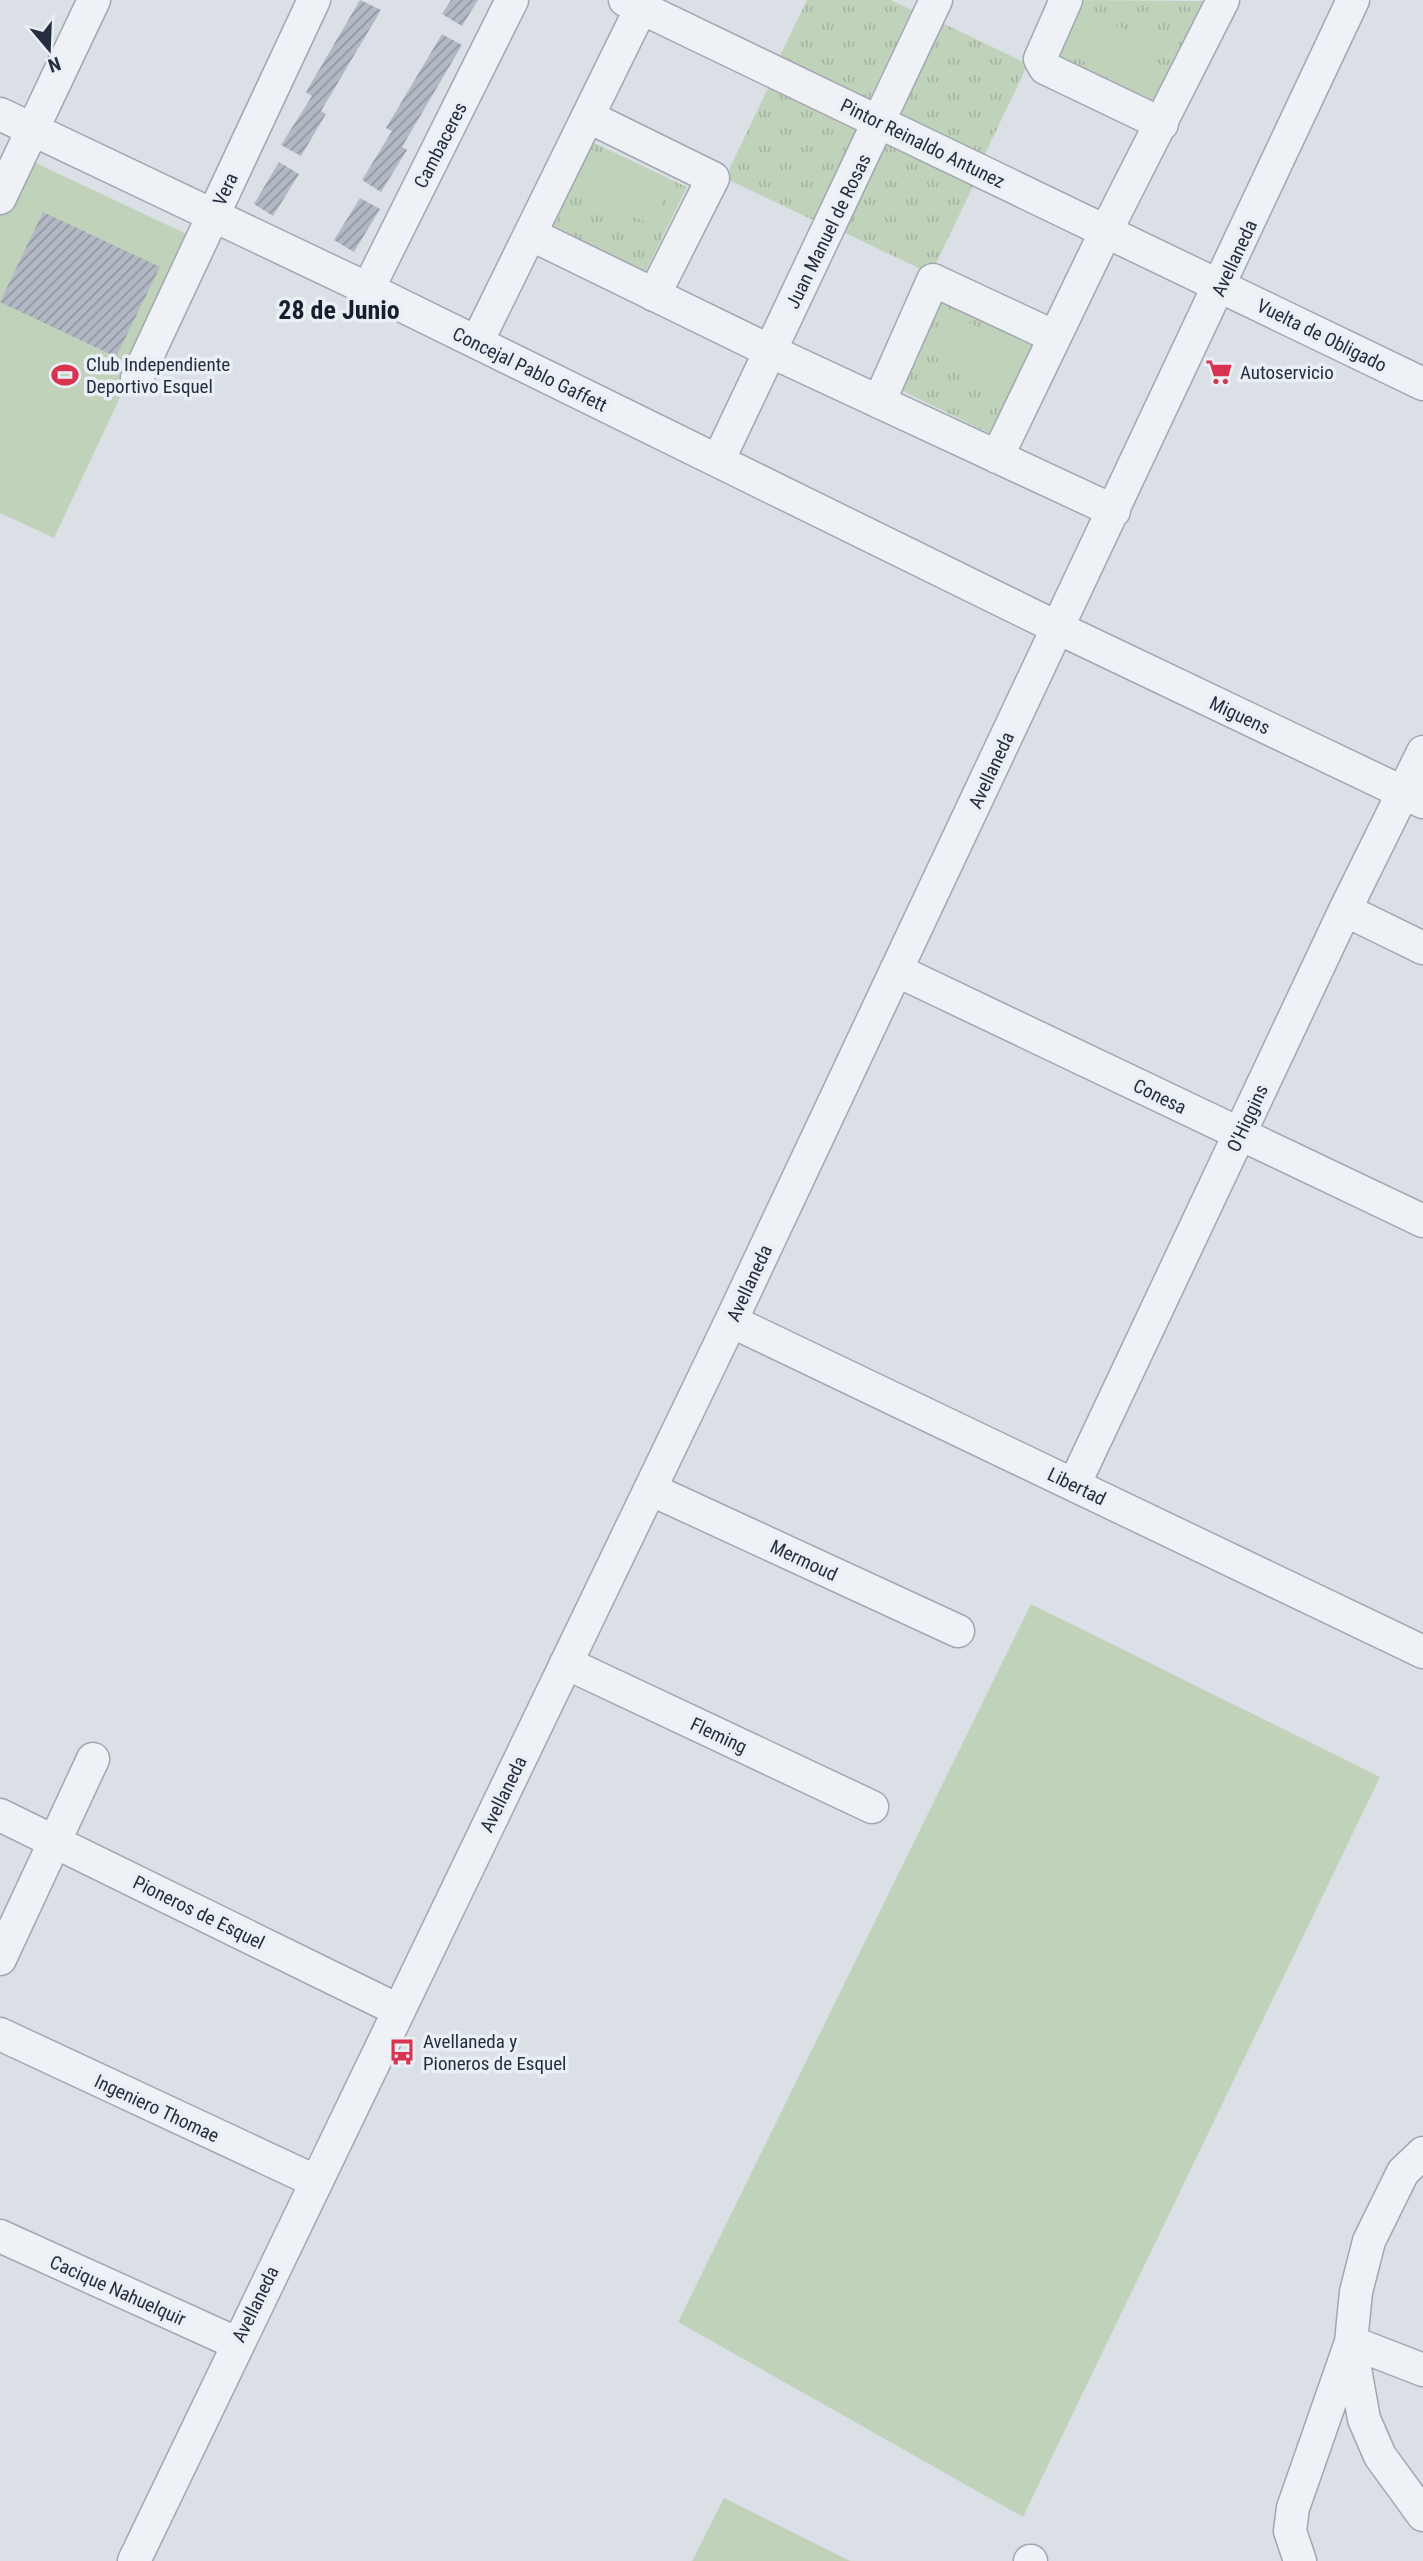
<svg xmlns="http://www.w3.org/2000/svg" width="1423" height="2561" font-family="'Roboto Condensed',sans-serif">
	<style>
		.grass { fill: url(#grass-tufts) }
		.pitch { fill: #c1d2bb }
		.building { fill: url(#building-hatch) }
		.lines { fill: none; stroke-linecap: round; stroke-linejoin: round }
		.minor-casing { stroke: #a0a7b1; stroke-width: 35 }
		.minor { stroke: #eef1f5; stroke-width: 32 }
		.labels { text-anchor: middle; stroke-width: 7; stroke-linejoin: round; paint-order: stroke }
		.street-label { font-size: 19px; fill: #242e3e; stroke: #eaeff5 }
		.poi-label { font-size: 19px; fill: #242e3e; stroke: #eaeff5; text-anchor: start }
		.district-label { font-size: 26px; font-weight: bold; fill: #171f2e; stroke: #eaeff5 }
	</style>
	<defs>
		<pattern id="grass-tufts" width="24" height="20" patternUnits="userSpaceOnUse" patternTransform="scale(1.75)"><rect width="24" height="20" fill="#c1d2bb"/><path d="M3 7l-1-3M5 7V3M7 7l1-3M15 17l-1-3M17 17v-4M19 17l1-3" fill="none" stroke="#a6b5a2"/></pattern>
		<pattern id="building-hatch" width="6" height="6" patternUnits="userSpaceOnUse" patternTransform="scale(1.75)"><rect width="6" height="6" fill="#b2b9c4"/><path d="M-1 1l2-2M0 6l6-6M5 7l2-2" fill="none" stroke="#9197a1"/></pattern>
	</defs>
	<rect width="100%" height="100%" fill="#dbe0e7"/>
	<path class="grass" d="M807,0H890L912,10L867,104L777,62Z
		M1075,0L1203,1L1152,107L1048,58Z
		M938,21L1028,64L983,158L893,115Z
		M770,84L860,127L815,221L725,178Z
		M886,138L976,180L931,274L841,231Z
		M588,140L687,187L644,275L545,227Z
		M937,299L1036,347L993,435L894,387Z"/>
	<path class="pitch" d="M1080,10L1163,46L1145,87L1062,52Z
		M588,148L671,184L653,225L570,189Z
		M21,156L195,238L54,538L0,513V201Z
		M946,313L1029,349L1011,390L928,354Z
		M1031,1604L1380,1777L1023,2517L678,2322Z
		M724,2498L850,2561H692Z"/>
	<path class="building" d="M360,0L381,10L321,111L326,114L301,156L281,145L312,96L306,92Z
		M451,0H478L462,26L442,14Z
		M442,34L462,45L402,147L407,150L381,192L362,180L392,131L386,128Z
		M279,162L299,174L273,216L254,204Z
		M360,198L380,209L354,252L334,240Z
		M43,212L160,267L116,357L0,302Z"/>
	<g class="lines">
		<g class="minor-casing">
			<path id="minor" d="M625,0L1423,384
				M1066,0L1040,59L1045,68L1162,124
				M0,114L368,289L1058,628L1423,802
				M589,117L713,178L654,295
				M0,198L94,0
				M530,234L770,351L1114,511
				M368,289L512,0
				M477,342L641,8
				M137,378L314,0
				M879,402L933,280L1055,337
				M997,457L1106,231L1223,0
				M718,461L936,0
				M1345,910L1423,948
				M896,970L1423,1221
				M731,1321L1423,1652
				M1074,1485L1345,910L1423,752
				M650,1489L958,1631
				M566,1663L872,1807
				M0,1815L398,2010
				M0,1959L93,1759
				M0,2034L315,2181
				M0,2236L236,2343
				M1351,2342L1423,2370
				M1351,2346L1364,2419L1380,2456L1423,2515
				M134,2561L731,1321L1353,0
				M1030,2561H1031
				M1300,2561L1290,2531L1293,2508L1351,2342L1356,2292L1369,2241L1403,2172L1423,2153"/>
		</g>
		<use href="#minor" class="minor"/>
	</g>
	<defs>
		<g id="supermarket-bare" transform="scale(2.1)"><path d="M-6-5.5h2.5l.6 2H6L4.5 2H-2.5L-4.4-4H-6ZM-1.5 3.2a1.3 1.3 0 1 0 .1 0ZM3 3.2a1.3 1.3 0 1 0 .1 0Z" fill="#d83450" stroke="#eaeff5" stroke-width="2.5" paint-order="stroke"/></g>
		<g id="stadium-bare" transform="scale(2.1)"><path d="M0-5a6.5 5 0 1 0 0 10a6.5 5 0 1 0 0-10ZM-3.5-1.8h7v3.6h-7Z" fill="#d83450" stroke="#eaeff5" stroke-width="2.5" paint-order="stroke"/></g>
		<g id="bus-bare" transform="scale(2.1)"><path d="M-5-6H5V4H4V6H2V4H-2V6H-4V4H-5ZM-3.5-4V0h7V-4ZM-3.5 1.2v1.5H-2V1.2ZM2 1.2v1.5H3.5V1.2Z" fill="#d83450" stroke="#eaeff5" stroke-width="2.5" paint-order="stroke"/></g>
	</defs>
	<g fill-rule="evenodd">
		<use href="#supermarket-bare" x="1219" y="372"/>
		<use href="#stadium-bare" x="65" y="375"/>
		<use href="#bus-bare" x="402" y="2052"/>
	</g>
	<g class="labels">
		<g class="street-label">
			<text transform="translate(923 143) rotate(26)" y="7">Pintor Reinaldo Antunez</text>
			<text transform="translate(440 145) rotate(-63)" y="7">Cambaceres</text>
			<text transform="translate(225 189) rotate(-65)" y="7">Vera</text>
			<text transform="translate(828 231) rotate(-64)" y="7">Juan Manuel de Rosas</text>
			<text transform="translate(1234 258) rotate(-65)" y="7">Avellaneda</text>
			<text transform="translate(1322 335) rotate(26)" y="7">Vuelta de Obligado</text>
			<text transform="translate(530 369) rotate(26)" y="7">Concejal Pablo Gaffett</text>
			<text transform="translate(1240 715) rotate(25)" y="7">Miguens</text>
			<text transform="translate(991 770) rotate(-65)" y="7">Avellaneda</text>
			<text transform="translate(1160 1096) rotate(26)" y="7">Conesa</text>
			<text transform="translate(1247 1118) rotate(-65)" y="7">O'Higgins</text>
			<text transform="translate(749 1283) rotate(-65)" y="7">Avellaneda</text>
			<text transform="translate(1077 1486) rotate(26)" y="7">Libertad</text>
			<text transform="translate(804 1560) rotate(25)" y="7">Mermoud</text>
			<text transform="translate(719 1735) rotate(25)" y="7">Fleming</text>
			<text transform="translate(503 1794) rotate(-64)" y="7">Avellaneda</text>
			<text transform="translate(199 1912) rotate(26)" y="7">Pioneros de Esquel</text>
			<text transform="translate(157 2108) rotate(25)" y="7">Ingeniero Thomae</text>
			<text transform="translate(118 2290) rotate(24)" y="7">Cacique Nahuelquir</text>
			<text transform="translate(255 2304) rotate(-64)" y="7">Avellaneda</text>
		</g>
		<g class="poi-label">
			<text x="86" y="371">Club Independiente<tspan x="86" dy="22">Deportivo Esquel</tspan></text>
			<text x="1240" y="379">Autoservicio</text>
			<text x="423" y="2048">Avellaneda y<tspan x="423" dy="22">Pioneros de Esquel</tspan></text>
		</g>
		<g class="district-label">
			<text x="339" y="319">28 de Junio</text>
		</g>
	</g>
	<g transform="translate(49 49) rotate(161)" stroke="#eaeff5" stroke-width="5" paint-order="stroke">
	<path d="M0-5L12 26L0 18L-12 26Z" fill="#242e3e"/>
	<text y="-10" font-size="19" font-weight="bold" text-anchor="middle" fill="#242e3e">N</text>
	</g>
</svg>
